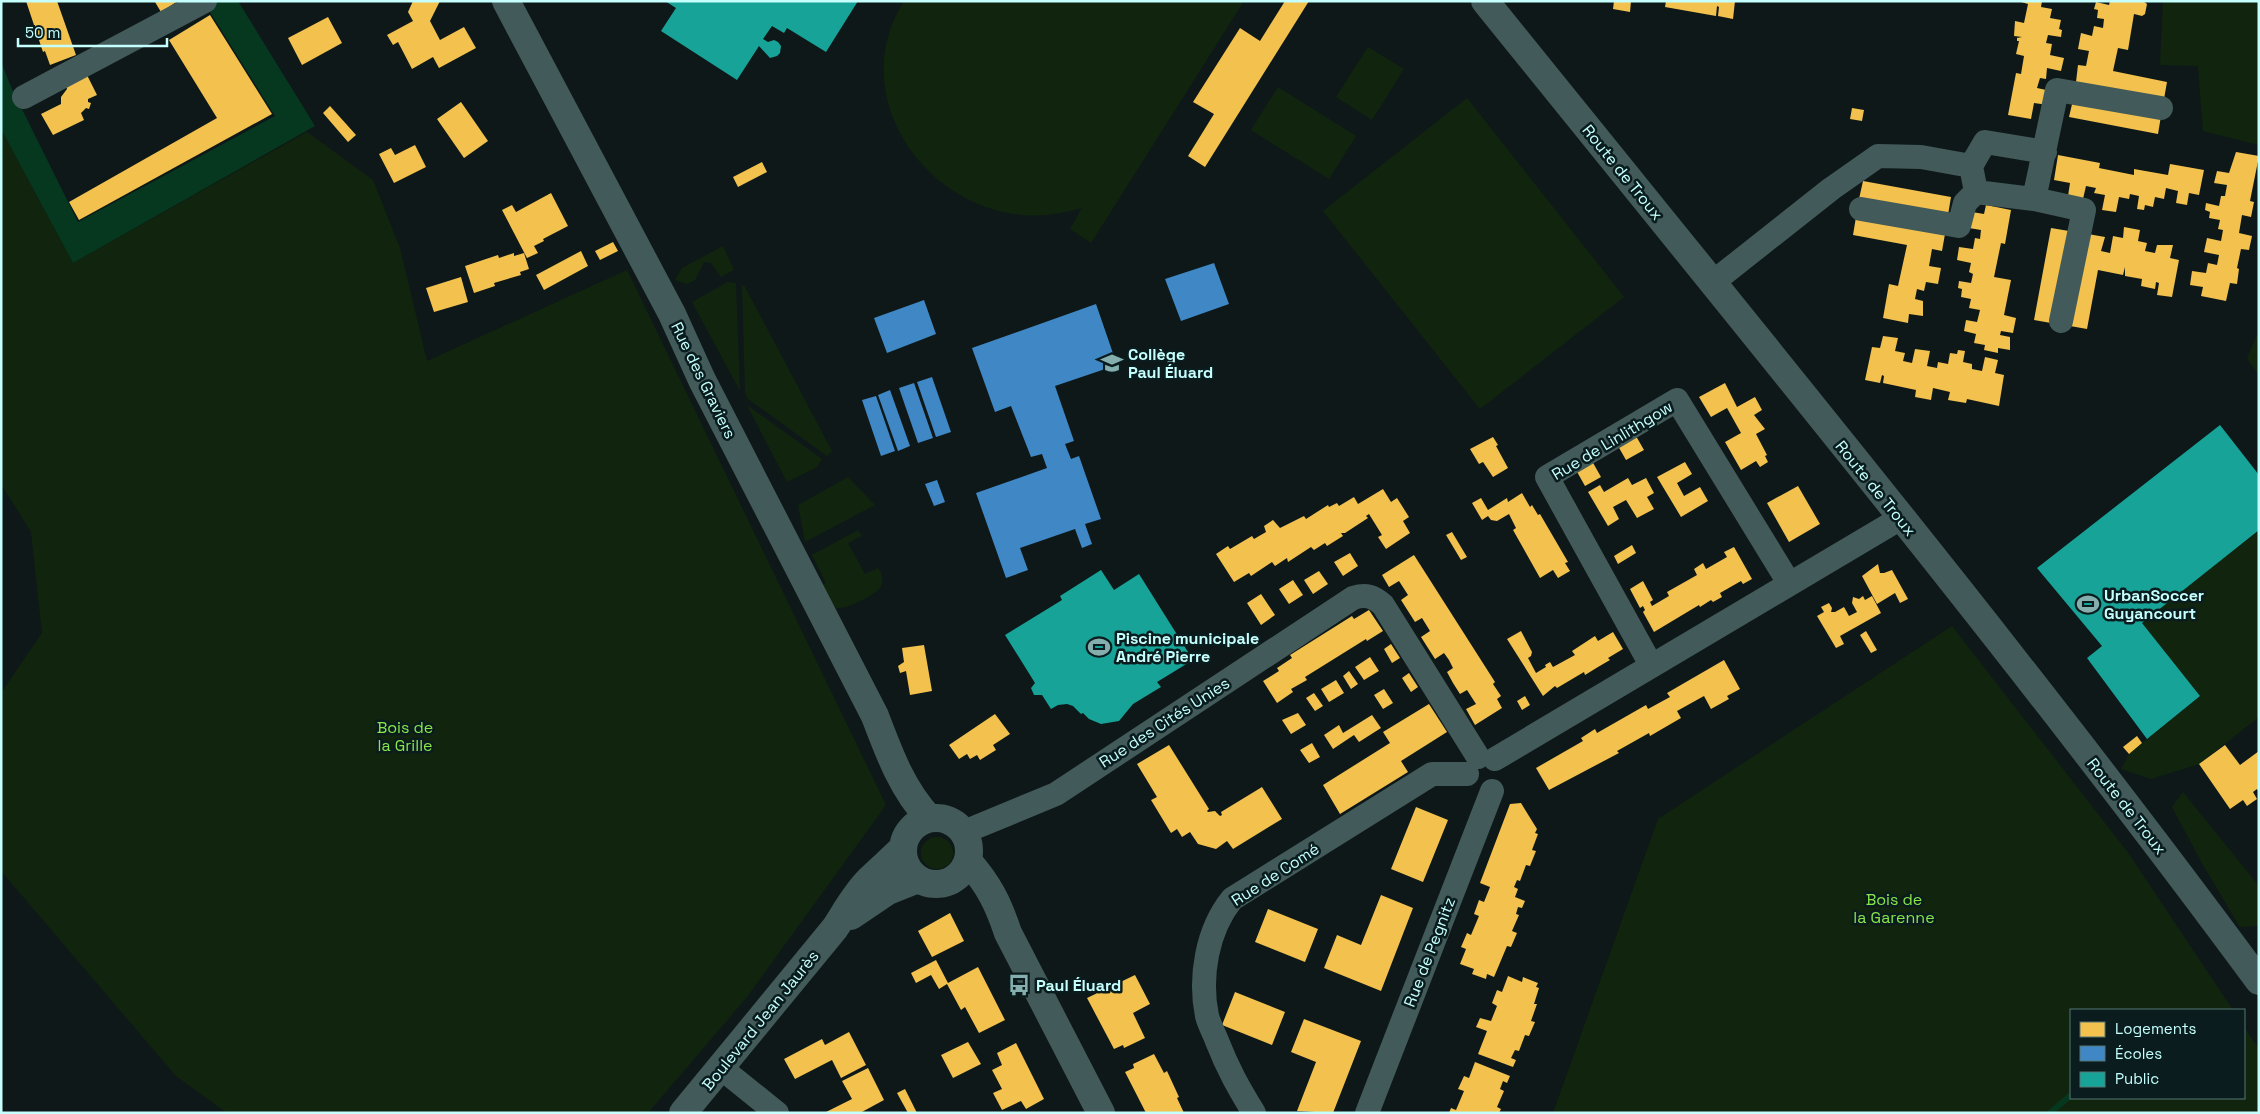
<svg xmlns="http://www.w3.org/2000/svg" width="2260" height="1114" font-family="'Space Grotesk',sans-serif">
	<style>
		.green { fill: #11250e }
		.water { fill: #06381f }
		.homes { fill: #f2c14e }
		.schools { fill: #3f88c5 }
		.public { fill: #17a398 }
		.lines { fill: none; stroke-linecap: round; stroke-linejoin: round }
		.stream { stroke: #06381f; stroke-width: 6 }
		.minor { stroke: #425a59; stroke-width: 24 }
		.tertiary { stroke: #425a59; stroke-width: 28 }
		.labels { text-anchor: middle; stroke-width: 5; stroke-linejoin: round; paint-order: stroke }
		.street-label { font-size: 16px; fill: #c5fffe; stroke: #0a1c1d }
		.poi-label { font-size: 16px; font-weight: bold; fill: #c5fffe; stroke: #0a1c1d; text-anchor: start }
		.park-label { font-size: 16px; fill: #87e749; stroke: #0a1c1d }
	</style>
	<rect width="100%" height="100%" fill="#0e1819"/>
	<path class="green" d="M904,1H1244L1091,243L1070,229L1082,208C1063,213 1043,217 1022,215C921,205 846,93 904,1Z
		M2163,1H2259V145L2203,131L2198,66L2160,65Z
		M1368,47L1404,69L1372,120L1336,97Z
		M1278,87L1356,136L1329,179L1251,130Z
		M1467,98L1624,297L1480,409L1323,211Z
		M1,129L73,263L307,132L373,180L400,248L427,361L627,270L886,805L747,997L648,1113H227L176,1076L1,871V693L42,633L31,532L1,484Z
		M723,246L734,270L721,277L711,263L704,262L695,280L687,284L675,280L682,268Z
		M728,282L736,283L740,391L692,302Z
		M744,285L832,451L827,456L748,399L745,393L742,286Z
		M2259,331V376L2247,358Z
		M747,405L822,459L817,467L787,482Z
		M848,477L875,505L805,542L798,505Z
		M858,530L862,536L848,543L865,574L878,568C882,574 884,579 881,586C878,594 845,610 837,608C829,606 825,593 821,586L826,583L812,555Z
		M2259,530V717L2199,764L2151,779L2121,769L2129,754L2200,696L2142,623Z
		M1952,626L2129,854L2233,1010H2071V1098H2244V1027L2259,1049V1113H1553L1658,819Z
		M2183,792L2259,886V926L2240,927L2203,865L2172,807Z
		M921 853a16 16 0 1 1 32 0a16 16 0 1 1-32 0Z"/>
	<path class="water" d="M203,1H238L315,126L73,263L1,129V62L12,89L78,222L275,116Z"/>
	<path class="homes" d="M26,1H57L76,55L50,65L45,51L43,52Z
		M156,1H178L161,12L155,2Z
		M413,1H440L430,21L440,40L464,27L476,48L439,68L433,57L412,69L398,42L393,45L387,35L413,21L408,12Z
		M1285,1H1309L1205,167L1188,156L1214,114L1193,102L1240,28L1260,41Z
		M1614,1H1631L1630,12L1613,9Z
		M1666,1H1735L1733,19L1718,16L1719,7L1717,6L1716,16L1665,7Z
		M2018,1H2042L2041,7L2052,9L2050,18L2061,20L2059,29L2062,30L2061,37L2048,35L2046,43L2052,44L2050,55L2064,58L2061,71L2047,68L2046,79L2040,78L2037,88L2051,91L2048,105L2034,103L2031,119L2008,115L2016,73L2021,74L2024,56L2016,54L2019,41H2017V38L2022,37L2014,36L2015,21L2024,23L2028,4Z
		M2110,1H2143L2147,4L2145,14L2142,16L2134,14L2128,50L2118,48L2113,71L2167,82L2164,99L2076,82L2078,65L2086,66L2089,51L2078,49L2081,33L2092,36L2094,26L2103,28L2104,19L2097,18L2098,10L2094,9L2096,2L2109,5Z
		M210,15L272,114L79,220L69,202L217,118L169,40Z
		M328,17L342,43L302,65L288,38Z
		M86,73L97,95L88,99V102L91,103L89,109L86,108L81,113L84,120L53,135L41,114L61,104V97L67,89L66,83Z
		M2073,100L2161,116L2158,134L2069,117Z
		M461,102L488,141L464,158L437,119Z
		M330,106L356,135L348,142L323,113Z
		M1852,108L1864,110L1862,121L1850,119Z
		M415,145L426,167L394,183L379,154L391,148L395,155Z
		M2236,152L2259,156L2250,201L2254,202L2251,217L2242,215L2239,233L2252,236L2249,250L2241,249L2237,268L2239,269L2237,284L2230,283L2226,301L2201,296L2203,287L2190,285L2192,271L2206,273L2208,263L2217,265L2219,255L2204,252L2207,238L2221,241L2223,230L2218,229L2220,220L2209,218L2210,212L2205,210L2206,203L2219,206L2221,196H2225L2227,185L2214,183L2217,171L2229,173Z
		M2058,155L2100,163L2099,168L2134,175V169L2168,175L2170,164L2204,170L2199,195L2189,193L2187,205L2176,203L2178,191L2166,188L2164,199L2155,197L2153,207L2145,205L2144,210L2137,209L2139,196L2130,194L2129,199L2119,197L2116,212L2102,210L2105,195L2094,193L2096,188L2086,186L2083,199L2068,196L2070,183L2054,180Z
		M762,162L767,172L738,187L733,177Z
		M1863,181L1951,197L1948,215L1859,199Z
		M551,193L568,226L543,239L544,241L534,246L538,253L527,258L502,210L512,205L516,212Z
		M1986,205L2011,210L2005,244L2001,243L1994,277L2011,280L2004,315L2016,318L2013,333L2001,331L2000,335L2010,337V350L1998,348V353L1984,350L1985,345L1974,343L1976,334L1964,331L1966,320L1977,322L1980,310L1969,308L1971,299L1961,297L1962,289L1958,288L1959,281L1971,283L1973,274L1969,272L1971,263L1957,260L1959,247L1973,249L1975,238L1980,239L1981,230L1969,228L1972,212L1984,214Z
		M1856,217L1945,234L1942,251L1932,249L1929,266L1941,268L1938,284L1926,282L1924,291L1917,289L1915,299L1923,301V316L1909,314L1908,323L1883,318L1889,284L1898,286L1907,245L1853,235Z
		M2124,227L2140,230L2138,241L2147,243L2145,251L2155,253L2157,245H2173L2170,258L2179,260L2172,297L2157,295L2159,283L2156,282L2155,289L2141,286L2142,279L2125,276V267L2123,275L2098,270L2087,329L2070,326L2088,234L2105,237L2101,251L2110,253L2113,236L2123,238Z
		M2051,228L2069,231L2051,323L2034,320Z
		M613,242L618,251L600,260L595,251Z
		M581,251L588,266L544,290L536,275Z
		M514,253V256L524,253L529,269L520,272L521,275L494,283L495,286L474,293L465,266L498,255L499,258Z
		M461,277L468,302L434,312L426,288Z
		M1883,336L1898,338L1895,351L1905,353L1903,361L1912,363L1915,349L1930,351L1927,366L1937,368L1938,362L1948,364L1950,353L1957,354L1958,350L1965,351L1963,362L1972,364V369L1982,371L1985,357L1998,360L1995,373L2004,375L1999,406L1967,399L1966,403L1948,400L1950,392L1933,388L1931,400L1915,397L1916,390L1883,383L1884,376L1882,375L1880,383L1865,380L1872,347L1880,348Z
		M1725,383L1737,407L1755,397L1762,410L1754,415L1765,429L1756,434L1767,455L1765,456L1768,462L1760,467L1756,461L1741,470L1725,442L1741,433L1727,408L1711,417L1699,397Z
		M1636,436L1644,450L1626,460L1618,446Z
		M1493,437L1498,445L1496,446L1508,468L1493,477L1483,462L1479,464L1470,449Z
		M1592,461L1601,477L1585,486L1576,470Z
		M1685,462L1692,474L1677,483L1684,496L1700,487L1708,501L1681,517L1657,477Z
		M1628,478L1632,485L1646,478L1654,493L1647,497L1654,509L1637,518L1626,500L1613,507L1619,519L1608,526L1588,492L1600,485L1604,492Z
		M1798,486L1820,524L1789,542L1767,503Z
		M1383,489L1391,502L1397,498L1409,517L1403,521L1410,533L1386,549L1378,537L1382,535L1369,514L1366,516L1368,518L1345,533H1341L1343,536L1327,546L1325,543L1314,550L1311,547L1288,562L1287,558L1275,566L1272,562L1251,576L1249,573L1234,582L1216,554L1228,546L1230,549L1252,536L1254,539L1266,532L1264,526L1273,520L1280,528L1304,516L1306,519L1328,505L1329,507L1337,503L1339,506L1354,497L1358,504Z
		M1522,493L1530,507L1532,505L1538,515L1540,514L1568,562L1565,563L1570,571L1558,578L1553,570L1540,578L1513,530L1516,528L1509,514L1497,521L1491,520L1488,516L1482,520L1472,503L1481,498L1488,510L1507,498L1508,502Z
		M1452,532L1467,557L1461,560L1446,535Z
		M1632,545L1636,553L1618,564L1614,556Z
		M1734,547L1752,579L1743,584L1741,581L1720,593L1722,597L1713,602L1711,600L1700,607L1699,605L1654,632L1643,612L1645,610L1643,606L1640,608L1630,589L1643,581L1653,600L1650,602L1652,606L1669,596L1667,592L1697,575L1694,569L1703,563L1706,569L1727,557L1724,552Z
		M1350,553L1358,566L1343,576L1334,562Z
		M1414,555L1495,682L1493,684L1501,696L1497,699L1502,708L1475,725L1466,709L1476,704L1467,690L1460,694L1453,683L1447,672L1453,668L1449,660L1444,653L1435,659L1421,637L1430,631L1422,618L1415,622L1401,600L1408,595L1399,581L1389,587L1382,575Z
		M1878,564L1880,573H1884L1892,570L1908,599L1900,603L1895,593L1877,604L1862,576Z
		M1319,571L1328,584L1313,594L1304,580Z
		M1293,580L1303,595L1289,604L1279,589Z
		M1261,594L1275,615L1261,625L1247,603Z
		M1863,596L1865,600L1872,596L1881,613L1840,636L1844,644L1836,648L1817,616L1824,612L1821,607L1829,603L1832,608L1831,612H1835L1844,607L1849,616L1857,612L1852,603L1853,597L1859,599Z
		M1369,610L1383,631L1367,641L1366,639L1305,677L1307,680L1291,689L1293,692L1277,703L1263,681L1279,671L1277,668L1292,658L1290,655L1352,616L1354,619Z
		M1521,631L1532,652L1531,656L1528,658L1536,673L1546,667L1545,665L1550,662L1553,667L1575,655L1572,651L1595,636L1598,641L1613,632L1623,649L1608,658L1610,660L1598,667L1585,675L1584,672L1557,688L1555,686L1543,696L1507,639Z
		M1866,631L1877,650L1871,653L1860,635Z
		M1391,644L1400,658L1392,663L1384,649Z
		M924,645L932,691L910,695L906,671L900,673L898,666L904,662L902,648Z
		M1370,657L1379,671L1364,680L1355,667Z
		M1724,660L1740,689L1727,696L1729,699L1711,709L1704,696L1677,711L1681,718L1650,736L1649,733L1617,751L1619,753L1549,790L1536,768L1583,741L1581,738L1595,729L1597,733L1646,705L1648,709L1670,697L1667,693Z
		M1349,671L1358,684L1351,689L1343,676Z
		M1409,673L1418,687L1411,692L1402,678Z
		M1336,680L1344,693L1329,702L1321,689Z
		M1384,689L1393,703L1383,709L1374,695Z
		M1314,693L1323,706L1315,711L1306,698Z
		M1525,696L1530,705L1522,710L1517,701Z
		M1429,704L1447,732L1401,761L1408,772L1340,814L1323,785L1390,743L1383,732Z
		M1298,713L1306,725L1291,734L1282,720Z
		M995,714L1010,734L993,745L996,750L980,760L977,755L970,759L967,754L959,759L949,745Z
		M1372,715L1381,728L1359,742L1354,735L1333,749L1324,735L1339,725L1343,733Z
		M2137,736L2142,743L2129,754L2123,747Z
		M1312,743L1320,757L1309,763L1300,750Z
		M1169,745L1209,809L1207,811L1208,812L1215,811L1220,816L1222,815L1221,812L1262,787L1282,819L1233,849L1227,841L1216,849L1198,844L1190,832L1182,837L1177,829L1171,833L1151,800L1157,797L1137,764Z
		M2225,745L2240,765L2259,751V792L2257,789L2253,792L2257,799L2247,806L2243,800L2230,809L2199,764Z
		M1521,803L1537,829L1535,833L1538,834L1532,850L1536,851L1530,866L1526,865L1520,881L1517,880L1514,887L1518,889L1515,897L1525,901L1522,908L1518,907L1516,914L1519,915L1512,931L1517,933L1511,947L1507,946L1494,977L1487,974L1486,979L1472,974L1474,969L1460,964L1466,949L1461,947L1467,933L1471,935L1479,916L1474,914L1479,900L1484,902L1490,887L1480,883L1510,804Z
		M1416,807L1448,820L1423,882L1391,869Z
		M1381,895L1413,908L1381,991L1324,968L1337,935L1361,945Z
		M1268,909L1318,929L1305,962L1255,942Z
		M950,913L964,941L932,957L918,931Z
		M936,960L948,983L978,967L1005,1020L979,1033L965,1007L961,1010L947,984L939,989L931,975L916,983L911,973Z
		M1135,975L1150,1004L1133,1013L1145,1038L1124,1048L1123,1045L1114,1049L1087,998Z
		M1508,976L1522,982L1523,977L1538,983L1536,987L1539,988L1534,1004H1537L1531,1021L1535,1022L1529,1036L1525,1035L1519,1051L1515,1050L1511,1058L1516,1060L1513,1067L1478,1054L1487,1031L1476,1027L1480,1018L1491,1021L1497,1006L1492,1003L1497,990L1502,992Z
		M1235,992L1285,1012L1272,1045L1222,1025Z
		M1304,1019L1361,1041L1333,1113L1297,1111L1316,1062L1291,1052Z
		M849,1032L866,1065L841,1078L832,1060L795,1079L784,1059L822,1039L825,1045Z
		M968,1042L981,1064L953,1078L941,1055Z
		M1016,1043L1044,1099L1026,1109L1021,1101L1002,1110L993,1093L1002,1089L992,1070L1002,1065L997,1053Z
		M1154,1054L1164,1073L1167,1071L1179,1097L1177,1098L1184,1113H1146L1125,1072L1134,1068L1133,1064Z
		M1475,1062L1510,1076L1507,1083L1503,1081L1500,1089L1504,1091L1497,1107L1501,1109L1499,1113H1449L1451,1108L1456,1110L1464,1091L1458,1089L1464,1076L1469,1078Z
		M868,1068L884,1100L860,1113H824L852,1099L842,1081Z
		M905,1089L917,1113H908L897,1093Z"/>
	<path class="schools" d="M1214,263L1229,304L1181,321L1165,279Z
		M924,300L936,334L887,353L874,318Z
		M1096,304L1117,365L1055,386L1074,441L1065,444L1071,459L1079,456L1101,519L1085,524L1092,544L1082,548L1075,529L1020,548L1028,570L1006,578L976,493L1047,468L1042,454L1031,457L1011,406L995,412L972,348Z
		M932,377L951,432L936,437L917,382Z
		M914,383L933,438L918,443L899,388Z
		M890,390L910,446L898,451L878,395Z
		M876,396L895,451L881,456L862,400Z
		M937,480L945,502L934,506L925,484Z"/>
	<path class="public" d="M665,1H858L826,52L787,28L784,33L772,26L763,39L768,42L774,40L778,42L781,46L780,53L777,56L770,58L759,46L737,80L661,31L676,8Z
		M2220,425L2259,475V530L2142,623L2200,696L2147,739L2087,658L2102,646L2037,568Z
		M1101,570L1114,590L1139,574L1193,660L1157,682L1161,687L1133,704L1119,721L1101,724L1089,719L1083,713L1081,714L1073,706L1067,704L1058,705L1051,709L1042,695H1034L1031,688L1035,683L1005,635L1062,600L1060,596Z"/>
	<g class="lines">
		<path class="stream" d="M2050,1113L2071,1095"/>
		<path class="minor" d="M24,97L205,1
			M2045,152L1985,142L1971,166L1976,192L2034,199L2057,90L2161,108
			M2034,199L2084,210L2061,321
			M1861,209L1959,226L1965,203L1976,192
			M1712,283L1831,189L1878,156L1921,157L1971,166
			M1651,665L1547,477L1677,400L1789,583
			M1495,759L1901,518
			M964,832L1056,794L1353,598C1366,594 1373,596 1383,605L1478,757
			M721,1068L777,1113
			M1254,1113C1238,1087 1228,1069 1217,1041C1214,1033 1209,1024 1207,1016C1199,977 1207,930 1232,899L1432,774H1467
			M1367,1113L1492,791"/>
		<path class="tertiary" d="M506,1L672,314L702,380L875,716C889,753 902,789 929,818
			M1485,1C1746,325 2012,646 2259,981
			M903 851a33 33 0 1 1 66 0a33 33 0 1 1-66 0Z
			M968,861C989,885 998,903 1008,933L1101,1113
			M851,916L888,891L918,879
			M683,1113L835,928C846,911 855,894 869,880C880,869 892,859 903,848"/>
	</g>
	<defs>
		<g id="school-bare" transform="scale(1.725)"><path d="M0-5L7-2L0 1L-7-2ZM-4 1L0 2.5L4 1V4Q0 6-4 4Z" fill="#85aeae" stroke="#0a1c1d" stroke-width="2.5" paint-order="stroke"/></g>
		<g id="stadium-bare" transform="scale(1.725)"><path d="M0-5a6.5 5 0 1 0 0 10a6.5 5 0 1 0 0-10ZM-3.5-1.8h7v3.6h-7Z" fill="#85aeae" stroke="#0a1c1d" stroke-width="2.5" paint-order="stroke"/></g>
		<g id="bus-bare" transform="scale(1.725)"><path d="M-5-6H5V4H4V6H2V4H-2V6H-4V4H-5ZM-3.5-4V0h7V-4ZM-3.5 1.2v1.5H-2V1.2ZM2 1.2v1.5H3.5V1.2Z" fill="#85aeae" stroke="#0a1c1d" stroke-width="2.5" paint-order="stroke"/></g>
	</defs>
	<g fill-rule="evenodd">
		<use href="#school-bare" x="1112" y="363"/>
		<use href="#stadium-bare" x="2088" y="604"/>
		<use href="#stadium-bare" x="1099" y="647"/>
		<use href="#bus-bare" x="1019" y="985"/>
	</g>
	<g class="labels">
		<g class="street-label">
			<text transform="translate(1623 172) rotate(51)" y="6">Route de Troux</text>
			<text transform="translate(704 380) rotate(64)" y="6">Rue des Graviers</text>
			<text transform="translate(1612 440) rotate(-31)" y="6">Rue de Linlithgow</text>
			<text transform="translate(1876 488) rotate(51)" y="6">Route de Troux</text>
			<text transform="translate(1164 722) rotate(-33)" y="6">Rue des Cités Unies</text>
			<text transform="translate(2127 806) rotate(52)" y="6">Route de Troux</text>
			<text transform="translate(1275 874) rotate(-33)" y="6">Rue de Comé</text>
			<text transform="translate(1429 952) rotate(-69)" y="6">Rue de Pegnitz</text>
			<text transform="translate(760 1020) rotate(-51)" y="6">Boulevard Jean Jaurès</text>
		</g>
		<g class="poi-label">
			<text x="1128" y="360">Collège<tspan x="1128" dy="18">Paul Éluard</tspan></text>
			<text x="2104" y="601">UrbanSoccer<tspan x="2104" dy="18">Guyancourt</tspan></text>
			<text x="1116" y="644">Piscine municipale<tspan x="1116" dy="18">André Pierre</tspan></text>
			<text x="1036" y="991">Paul Éluard</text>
		</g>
		<g class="park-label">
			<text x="405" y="733">Bois de<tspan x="405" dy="18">la Grille</tspan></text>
			<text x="1894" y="905">Bois de<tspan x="1894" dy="18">la Garenne</tspan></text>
		</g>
	</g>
	<rect width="2260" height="1114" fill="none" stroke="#c5fffe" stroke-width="5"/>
	<rect x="2070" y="1009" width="175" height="90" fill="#0a1c1d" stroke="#557777"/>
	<rect x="2080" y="1022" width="25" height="15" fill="#f2c14e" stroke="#557777"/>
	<text x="2115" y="1034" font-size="15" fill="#c5fffe">Logements</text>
	<rect x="2080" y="1046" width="25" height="15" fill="#3f88c5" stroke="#557777"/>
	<text x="2115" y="1059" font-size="15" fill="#c5fffe">Écoles</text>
	<rect x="2080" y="1072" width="25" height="15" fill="#17a398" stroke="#557777"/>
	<text x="2115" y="1084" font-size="15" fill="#c5fffe">Public</text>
	<path d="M18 38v8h149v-8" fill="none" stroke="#c5fffe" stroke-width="2.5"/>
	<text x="25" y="38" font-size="15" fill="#c5fffe" stroke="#0a1c1d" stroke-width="4" paint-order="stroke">50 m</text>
</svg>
